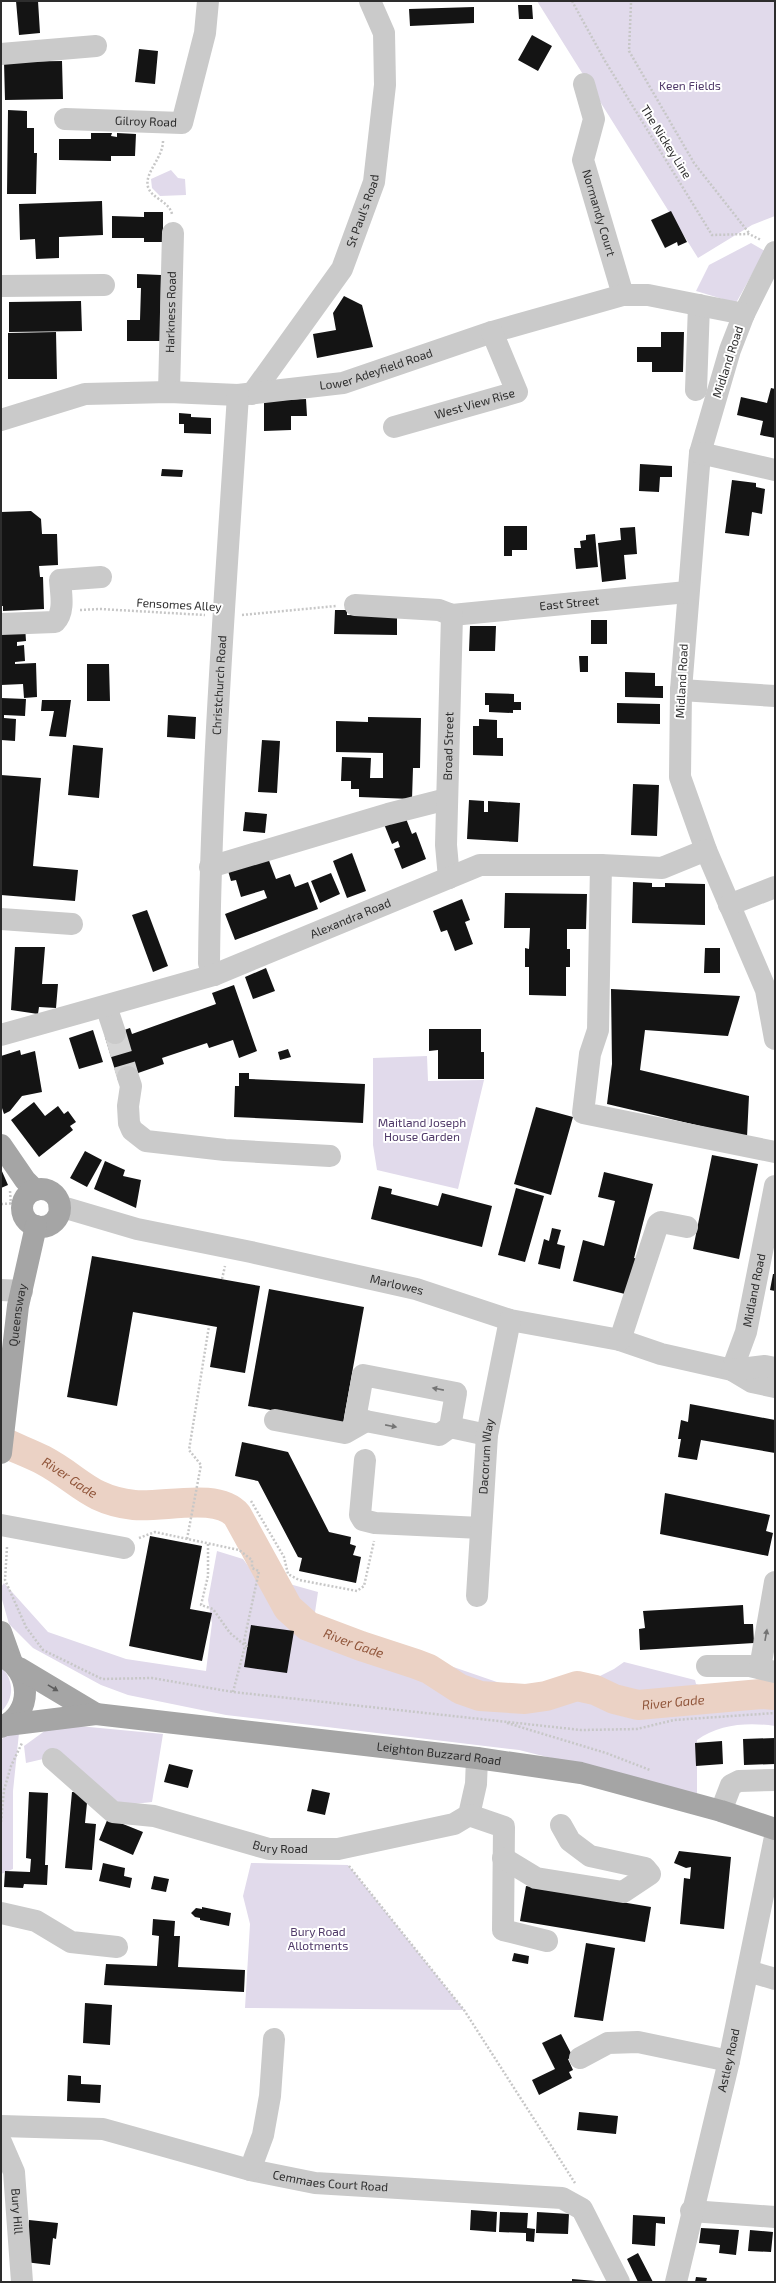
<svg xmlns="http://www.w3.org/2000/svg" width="776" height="2283" font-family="'Exo 2',sans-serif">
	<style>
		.green { fill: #e1daeb }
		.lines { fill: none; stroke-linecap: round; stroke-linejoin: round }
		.river { stroke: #ebd2c5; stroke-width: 30 }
		.building { fill: #141414 }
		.minor-tunnel { stroke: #d5d5d5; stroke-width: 22; stroke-dasharray: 22 11; stroke-linecap: butt }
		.path { stroke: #c7c7c7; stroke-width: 2.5; stroke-dasharray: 2 2; stroke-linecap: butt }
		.minor { stroke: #cacaca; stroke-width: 22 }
		.major { stroke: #a5a5a5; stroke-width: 22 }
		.oneway { fill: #747474 }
		.oneway2 { fill: #5d5d5d }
		.labels { text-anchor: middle; stroke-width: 4; stroke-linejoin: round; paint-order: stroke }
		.park-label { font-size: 12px; fill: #503a69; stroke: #fff }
		.street-label { font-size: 12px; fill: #2d2d2d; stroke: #fff }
		.water-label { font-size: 13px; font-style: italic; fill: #90553a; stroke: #fff }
	</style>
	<rect width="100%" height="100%" fill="#fff"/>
	<path class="green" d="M537,1H775V216L752,225L698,258Z
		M171,170L178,178L185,179L186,195L160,196L152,188L151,179Z
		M751,243L765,251L736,303L696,291L709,265Z
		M427,1056L428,1081L484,1080L458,1189L377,1170L373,1145V1058Z
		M217,1551L243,1559L254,1574L318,1592L314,1619L514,1688L572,1690L614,1669L624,1662L695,1680L696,1684L710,1688H761L769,1680L775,1681V1726C748,1722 719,1724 697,1740V1794L519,1750L226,1715L128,1695L101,1685L33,1648L9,1624L1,1596V1587L4,1583L48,1632L126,1659L206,1671L212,1623L208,1600Z
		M1,1666C14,1681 15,1697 1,1712Z
		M68,1725L163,1734L152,1802L114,1806L56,1756L26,1763L24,1746L46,1730Z
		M19,1733L13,1791V1869L1,1874V1740L7,1734Z
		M251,1863L348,1865L464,2010L245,2008L250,1924L243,1896Z"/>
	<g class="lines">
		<path class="river" id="s1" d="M1,1441C15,1448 29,1453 43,1460C79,1479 89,1500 134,1505C163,1508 217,1492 237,1515L288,1608L308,1626L361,1646L416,1664L429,1669L460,1689L480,1696L525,1699L546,1696L577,1686L595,1690L614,1699L638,1705L761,1694L775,1695"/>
	</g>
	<path class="building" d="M16,1H38L40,33L19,35Z
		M518,5H532L533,19H519Z
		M474,7V23L410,26L409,9Z
		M532,35L552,46L538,71L518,60Z
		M139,49L158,51L155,84L135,82Z
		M62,61L63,99L5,100L4,62Z
		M8,110L27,111V128H34V153H37L36,194H7Z
		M91,133H112L111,136L117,137V133L136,134L135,156H111V161L59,160V139H91Z
		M102,201L103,235L59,237V258L36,259L35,239L20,240L19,204Z
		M671,211L687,242L678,246L677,242L665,248L651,220Z
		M144,212H163V242H144V238H112V216L144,217Z
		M137,274L161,275L160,341H127V320H140L141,288H137Z
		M344,296L362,305L373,347L317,358L313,334L336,330L333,313Z
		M81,301L82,331L9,332V302Z
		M56,332L57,379H8V333Z
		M661,332H684L683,372H652V362H637V347H661Z
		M771,388L775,389V438L760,435L763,421L737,415L741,397L767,403Z
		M306,399L307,416H291V430L264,431V401Z
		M179,413L191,414V417L211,418V434L184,433V424H179Z
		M640,464L672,466V477H660L659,492L639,491Z
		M162,469L183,470L182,477L161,476Z
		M732,480L756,483V487L765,489L762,514L752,512L749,536L725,533Z
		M31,511L41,519L42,534H57L58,565L39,566L40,577H43L44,609L3,611V606H1V512Z
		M504,526H527V550H512V556H504Z
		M635,527L637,554L624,555L626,579L602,582L598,543L621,540L620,528Z
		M595,534L598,567L576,569L574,548H581L580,541L586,540V535Z
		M335,610H347V615L397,617V635L334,634Z
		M591,620H607V644H591Z
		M1,626H25L26,641L17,642V646L24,645L25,661L15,662V664L36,663L37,697L24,698L23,684L1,685Z
		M470,626H496L495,651H469Z
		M579,656H588V672H580Z
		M87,664H109L110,701H87Z
		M625,672L655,673V686H663V698L625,697Z
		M485,693L514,694V702H521V710H513V713L489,712V705H485Z
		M1,698L26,699L25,716L4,715V718L16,719L15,741L1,740Z
		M42,700H71L66,737L49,736L54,711H41Z
		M617,703L660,704V724L617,723Z
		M168,715L196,717L195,739L167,737Z
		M368,717L421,718L420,768H413L412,799L359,797V789H351V781H341L342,757L371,758L370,778H383V753L336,752V721L368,722Z
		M479,719L497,720V738H503V756L473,755V726H479Z
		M262,740L280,741L277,793L258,792Z
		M73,745L103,748L99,798L68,795Z
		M1,775L41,778L33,866L78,870L75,901L1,895Z
		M633,784L659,785L657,836L631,835Z
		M469,800L484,801V812H488V801L520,803L518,842L467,839Z
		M245,812L267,814L265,833L243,831Z
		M405,816L412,834L416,832L426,859L402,869L394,849L400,847L398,841L392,844L384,824Z
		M352,853L366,891L347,898L333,861Z
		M268,858L276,879L290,874L295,887L308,882L318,909L235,940L225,914L267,898L264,890L241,897L236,880L231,881L226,864Z
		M331,873L340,894L320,903L311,881Z
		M633,882L652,883V887H665V883L705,884V925L632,923Z
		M505,893L587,894L586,929H567V949H570V967H566V996L529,995V967H525V948L529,949L530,928H504Z
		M462,899L470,920L465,922L473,944L455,951L447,930L441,932L433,911Z
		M147,910L168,966L153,972L132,915Z
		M15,947H45L42,984H58L56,1008L39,1007L38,1014L11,1010Z
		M705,948H720V973H704Z
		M266,968L275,991L253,999L245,977Z
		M234,985L257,1051L239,1058L233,1040L209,1048L207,1043L162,1058L164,1064L118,1080L105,1037L130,1028L132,1034L216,1004L212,993Z
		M611,989L740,996L728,1036L645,1030L640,1070L749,1096L747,1137L607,1104L612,1064Z
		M429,1029H481V1052H484V1079H438V1050L429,1051Z
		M93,1030L103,1062L79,1069L69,1038Z
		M288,1049L291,1057L280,1060L278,1052Z
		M20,1050L21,1055L35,1051L42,1092L22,1096L10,1111L4,1114L1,1105V1056Z
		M239,1073H249V1079L365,1084L363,1123L234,1117L235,1086H239Z
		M34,1102L45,1116L58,1106L64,1114L68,1111L76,1122L70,1126L73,1130L39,1157L11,1120Z
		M536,1107L573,1117L551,1195L514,1184Z
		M85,1151L102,1160L87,1187L70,1178Z
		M712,1155L758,1164L739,1259L693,1249Z
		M105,1161L125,1170L123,1176L141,1180L136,1208L94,1189Z
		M1,1169L8,1185L1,1188Z
		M604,1172L653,1184L634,1258L638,1259L629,1295L573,1281L583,1240L604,1246L615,1201L598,1197Z
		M379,1186L392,1189L391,1194L438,1206L442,1193L492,1206L482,1247L371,1219Z
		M516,1188L544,1196L525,1262L498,1255Z
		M552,1228L561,1230L557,1244L565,1246L560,1269L538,1264L544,1239L549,1241Z
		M92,1256L260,1286L245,1373L210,1367L217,1327L133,1312L117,1406L67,1397Z
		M773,1274H775V1291L770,1290Z
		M269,1289L364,1307L343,1423L248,1406Z
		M690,1404L775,1420V1453L701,1440L697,1460L678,1457L681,1439H678L681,1420L688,1422Z
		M242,1442L288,1452L329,1532L351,1537L350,1544L356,1546L353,1555L361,1557L356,1583L299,1571L302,1558L298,1557L258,1481L235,1476Z
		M665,1493L770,1515L766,1531L773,1533L768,1556L660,1534Z
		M150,1536L202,1546L190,1609L212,1613L202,1661L129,1646Z
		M743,1605L744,1624H753L754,1643L640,1650L639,1629L645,1628L643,1611Z
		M251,1625L294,1631L287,1673L244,1667Z
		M775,1738V1764L744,1765L743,1739Z
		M722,1741L723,1764L696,1766L695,1743Z
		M169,1764L193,1770L188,1788L164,1782Z
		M312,1789L330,1793L325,1815L307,1811Z
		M29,1792L48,1793L45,1865H48L47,1885L24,1884L23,1888L4,1887L5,1871L30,1872L31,1859L26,1858Z
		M72,1792L88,1793L85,1823L96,1824L92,1870L65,1868Z
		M108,1818L143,1832L133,1855L99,1840Z
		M679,1851L731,1857L724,1929L680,1924L684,1878L690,1879L691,1867L686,1868L674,1863Z
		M103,1863L125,1868L124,1876L132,1878L130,1888L99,1881Z
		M154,1876L169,1879L166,1892L151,1889Z
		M526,1886L651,1907L645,1942L520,1921Z
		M202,1907L231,1913L229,1926L200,1920V1918L195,1917L191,1913L196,1908L202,1909Z
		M153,1919L175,1921L174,1936H180L178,1967L245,1970L244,1992L104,1985L106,1964L157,1966L159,1936L152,1935Z
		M586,1943L615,1948L603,2021L574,2017Z
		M514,1953L529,1956L528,1964L512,1961Z
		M85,2003L112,2005L110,2045L83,2043Z
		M561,2034L573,2057L568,2059L573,2070L569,2072L572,2078L539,2095L532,2080L555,2069L542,2043Z
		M68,2075L81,2076V2084L101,2085L100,2103L67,2101Z
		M579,2112L618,2116L616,2134L577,2130Z
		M471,2210L497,2212L496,2232L470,2230Z
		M500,2212L528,2213L527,2228L535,2229L534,2242L526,2241V2233L499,2232Z
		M537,2212L569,2214L568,2234L536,2233Z
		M633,2215L665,2217V2224L656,2223L655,2246L632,2244Z
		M29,2220L58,2223L56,2239L53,2238L50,2265L25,2262Z
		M701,2228L739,2230L736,2255L719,2253L720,2245L699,2243Z
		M750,2230L773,2232L771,2252L748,2251Z
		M638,2253L653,2282H638L627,2259Z
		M696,2277L707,2278L706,2282H695Z
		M572,2279L596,2281V2282H572Z"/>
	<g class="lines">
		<path class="minor-tunnel" d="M115,1033L128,1077"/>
		<path class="path" d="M572,1L605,61L712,235L749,234L761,240
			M631,3L629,51L694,163L749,233
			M163,141C163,158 144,173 148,187C152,199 169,201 172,214
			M80,610L100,609L205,615
			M242,615L336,606
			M10,1191L11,1204
			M1,1204L22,1203
			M222,1279L225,1266
			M251,1501L284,1557L288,1574L299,1580L357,1591L364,1586L374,1541
			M139,1538L155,1532L239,1550L252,1560V1568L259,1571L244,1641L247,1647
			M187,1539L201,1465L189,1450L209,1326
			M208,1544V1576L201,1605L213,1609L230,1633L247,1647
			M7,1547L5,1580L26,1627L43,1650L102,1679L152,1678L233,1692L581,1730L637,1729L674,1720L775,1713
			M233,1692L245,1646
			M507,1723L606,1753L650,1770
			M1,1822L4,1790L11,1766L22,1743
			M349,1866L464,2010L575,2183"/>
		<g class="minor">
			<path d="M1,54L96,46"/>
			<path id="s2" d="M584,84L594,119L583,160L623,295"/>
			<path id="s3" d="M65,119L182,123L205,33L208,1"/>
			<path d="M775,252L744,314L730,350L700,453L681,690L680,777L706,850L766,990L775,1039"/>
			<path d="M1,286L104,285"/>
			<path d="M696,390L699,305"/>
			<path id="s4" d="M169,392L173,233"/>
			<path id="s5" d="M252,394L342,269L374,182L385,85L384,33L370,1"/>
			<path id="s6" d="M1,420L85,394L169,392L238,395L343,383L492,332L623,295H648L744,314"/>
			<path id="s7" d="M394,427L517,392L492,332"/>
			<path d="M700,453L775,470"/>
			<path id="s8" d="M355,605L439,610L452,615L687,592"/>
			<path d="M1,624L55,622C65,612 61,594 60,580L101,577"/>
			<path d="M681,690L775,696"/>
			<path d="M601,865L598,1030L590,1054L583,1113L775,1152"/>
			<path d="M210,867L388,814L447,799"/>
			<path id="s9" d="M449,878L446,845L452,615"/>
			<path d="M729,905L775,887"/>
			<path d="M1,919L72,924"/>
			<path id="s10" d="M214,975L209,963C211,773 226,584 238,395"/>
			<path d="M106,1006L115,1033"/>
			<path id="s11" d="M1,1035L214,975L480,865H601L662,868L706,850"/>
			<path d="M128,1077L131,1086L128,1106L129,1123L132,1130L146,1141L225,1150L330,1156"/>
			<path id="s12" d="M59,1206L137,1229L251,1252L416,1289L510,1320L620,1340L661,1354L732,1370L752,1382L775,1387"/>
			<path d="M1,1290L22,1291"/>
			<path d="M620,1340L658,1224L661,1222L687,1227"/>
			<path id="s13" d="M732,1370L746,1332L775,1186"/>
			<path d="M732,1370L765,1366L775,1368"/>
			<path d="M275,1420L345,1433L366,1421"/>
			<path d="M450,1427L456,1393L363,1375L355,1419L439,1435L450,1427L487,1435"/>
			<path d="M365,1460L360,1515L363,1520L375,1523L481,1528"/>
			<path d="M1,1525L124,1548"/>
			<path id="s14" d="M477,1596L487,1435L510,1320"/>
			<path d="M707,1666H750L775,1672"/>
			<path d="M760,1668L775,1582"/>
			<path id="s15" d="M53,1759L113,1812L154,1816L269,1849H338L454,1824L469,1815L476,1784L477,1758"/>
			<path d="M721,1811L731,1785L739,1781L775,1780"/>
			<path d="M469,1815L504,1827L503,1930L547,1941"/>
			<path d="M503,1858L536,1878L623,1892L650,1874L645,1868L590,1856L570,1841L561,1825"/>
			<path d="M1,1913L36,1921L71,1942L117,1947"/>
			<path d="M748,1971L775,1979"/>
			<path d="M580,2058L608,2043L638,2042L729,2061"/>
			<path id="s16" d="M1,2126L103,2129L250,2170L315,2183L562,2198L582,2209L619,2282"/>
			<path id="s17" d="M1,2142L14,2172L22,2282"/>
			<path d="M250,2170L263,2135L270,2096L274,2039"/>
			<path d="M691,2211L775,2217"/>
			<path id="s18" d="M676,2282L729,2061L775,1837"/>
		</g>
		<g class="major">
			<path d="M1,1145L25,1180L35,1190"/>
			<circle cx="41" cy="1208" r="19"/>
			<path id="s19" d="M1,1453L18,1306L36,1226"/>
			<path d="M1,1632L11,1660"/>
			<path d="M1,1656C33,1670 33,1715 1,1727"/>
			<path d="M19,1668L96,1714"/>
			<path id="s20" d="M7,1725L96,1714L477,1758L581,1773L721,1811L775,1829"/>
		</g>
	</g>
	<defs><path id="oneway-solid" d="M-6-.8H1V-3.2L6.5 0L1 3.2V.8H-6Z"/></defs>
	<g class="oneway">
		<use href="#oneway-solid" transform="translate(438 1389) rotate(-169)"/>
		<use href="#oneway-solid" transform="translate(391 1426) rotate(11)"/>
		<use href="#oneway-solid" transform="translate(766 1635) rotate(-80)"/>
	</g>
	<use class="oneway2" href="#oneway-solid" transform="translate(53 1688) rotate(31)"/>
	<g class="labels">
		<g class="park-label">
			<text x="690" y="90">Keen Fields</text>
			<text x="422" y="1127">Maitland Joseph<tspan x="422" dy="14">House Garden</tspan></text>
			<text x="318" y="1936">Bury Road<tspan x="318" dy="14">Allotments</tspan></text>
		</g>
		<g class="street-label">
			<text dy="4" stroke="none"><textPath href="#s3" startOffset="81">Gilroy Road</textPath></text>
			<text transform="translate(666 142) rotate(58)" y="4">The Nickey Line</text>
			<text dy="4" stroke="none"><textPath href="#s5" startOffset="216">St Paul's Road</textPath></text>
			<text dy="4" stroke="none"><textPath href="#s2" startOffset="134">Normandy Court</textPath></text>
			<text dy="4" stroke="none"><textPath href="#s4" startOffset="80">Harkness Road</textPath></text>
			<text transform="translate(728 362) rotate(-72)" y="4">Midland Road</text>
			<text dy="4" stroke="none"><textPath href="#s6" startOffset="382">Lower Adeyfield Road</textPath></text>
			<text dy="4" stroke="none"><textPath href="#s7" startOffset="84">West View Rise</textPath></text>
			<text dy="4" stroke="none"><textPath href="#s8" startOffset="216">East Street</textPath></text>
			<text transform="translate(179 605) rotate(3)" y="4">Fensomes Alley</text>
			<text transform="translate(682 681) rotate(-87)" y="4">Midland Road</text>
			<text dy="4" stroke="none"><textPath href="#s10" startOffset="291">Christchurch Road</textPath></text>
			<text dy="4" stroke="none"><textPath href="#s9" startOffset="132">Broad Street</textPath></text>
			<text dy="4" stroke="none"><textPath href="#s11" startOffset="369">Alexandra Road</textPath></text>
			<text dy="4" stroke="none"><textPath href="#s12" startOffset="347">Marlowes</textPath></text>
			<text dy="4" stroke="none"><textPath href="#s13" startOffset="83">Midland Road</textPath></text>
			<text dy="4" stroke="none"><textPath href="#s19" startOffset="139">Queensway</textPath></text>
			<text dy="4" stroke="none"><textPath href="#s14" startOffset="140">Dacorum Way</textPath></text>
			<text dy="4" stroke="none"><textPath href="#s20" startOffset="435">Leighton Buzzard Road</textPath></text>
			<text dy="4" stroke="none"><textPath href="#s15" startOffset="252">Bury Road</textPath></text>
			<text dy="4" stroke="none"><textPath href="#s18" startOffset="228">Astley Road</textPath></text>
			<text dy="4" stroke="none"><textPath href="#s16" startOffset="336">Cemmaes Court Road</textPath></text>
			<text dy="4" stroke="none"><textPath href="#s17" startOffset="72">Bury Hill</textPath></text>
		</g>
		<g class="water-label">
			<text dy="5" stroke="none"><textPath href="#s1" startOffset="78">River Gade</textPath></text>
			<text dy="5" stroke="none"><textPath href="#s1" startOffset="437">River Gade</textPath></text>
			<text dy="5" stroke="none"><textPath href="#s1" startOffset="773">River Gade</textPath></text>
		</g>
	</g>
	<rect width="776" height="2283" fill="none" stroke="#2d2d2d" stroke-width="4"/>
</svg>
